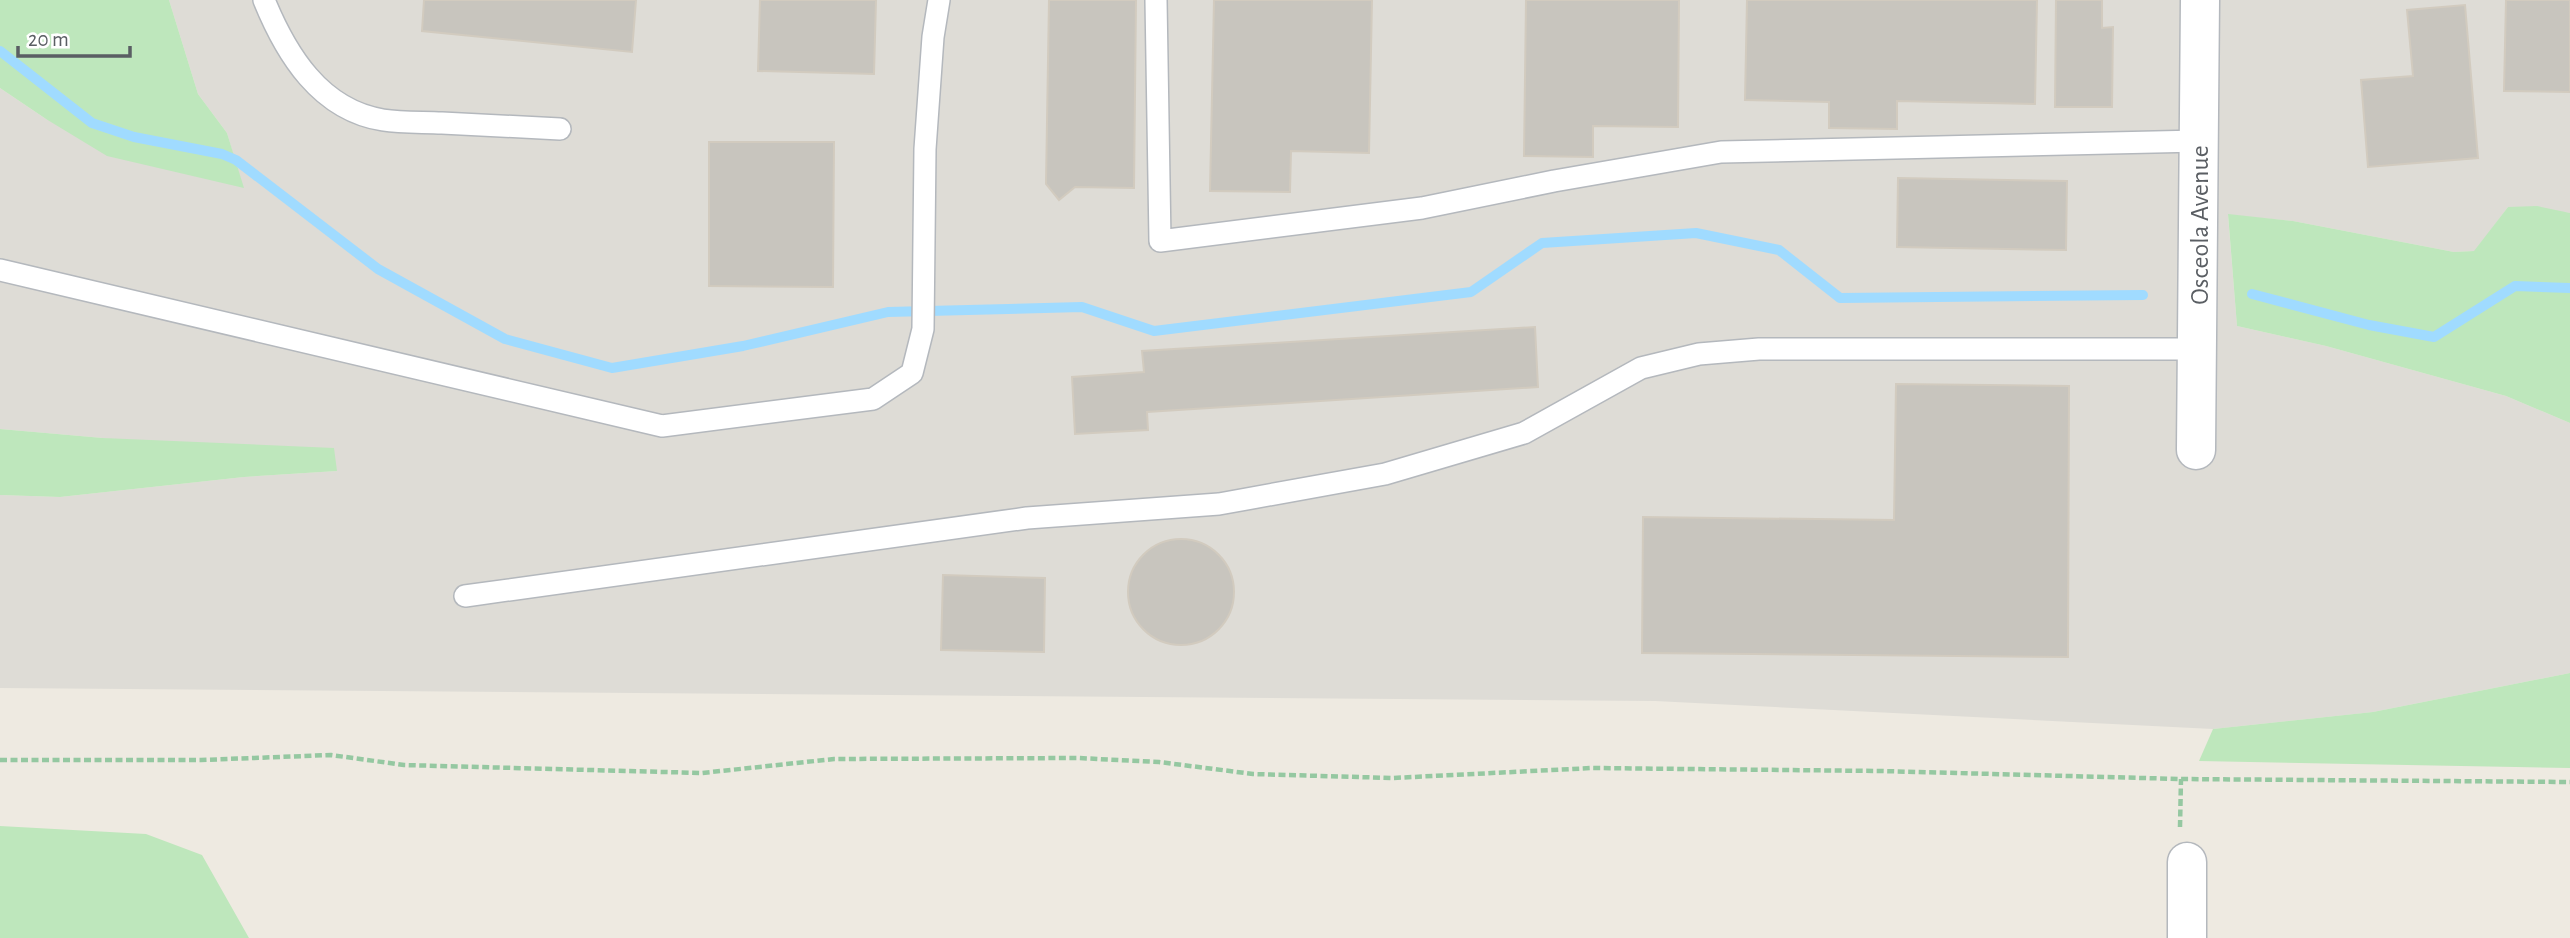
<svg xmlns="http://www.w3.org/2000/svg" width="2570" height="938" font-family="'Alegreya Sans',sans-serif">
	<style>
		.industrial { fill: #dedcd6 }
		.green { fill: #bee7bc }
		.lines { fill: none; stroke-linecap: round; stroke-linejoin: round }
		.stream { stroke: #a0dbff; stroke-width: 10 }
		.building { fill: #c8c5be; stroke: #d2cbbf; stroke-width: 2 }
		.lane-casing { stroke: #b4b8bd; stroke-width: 24 }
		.street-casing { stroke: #b4b8bd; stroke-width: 41 }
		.path { stroke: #95c8a1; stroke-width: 4.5; stroke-dasharray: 7 3.5; stroke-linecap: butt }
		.lane { stroke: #fff; stroke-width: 21 }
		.street { stroke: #fff; stroke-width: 38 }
		.labels { text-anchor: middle; stroke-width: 5; stroke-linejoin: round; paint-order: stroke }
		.street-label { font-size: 26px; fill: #5a5e63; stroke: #fff }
	</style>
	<rect width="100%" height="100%" fill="#eeeae1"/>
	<path class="industrial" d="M169,0H2570V213L2508,207L2475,251L2454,252L2293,221L2228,215L2237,326L2326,346L2506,396L2570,423V673L2373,712L2213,729L1655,701L0,688V495L60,497L244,477L337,471L103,438L0,429V88L46,119L243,187L227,133L198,94Z"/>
	<path class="green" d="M0,0H169L198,94L227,133L244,188L107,156L46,119L0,88Z
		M2537,206L2570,213V423L2506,396L2326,346L2237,326L2228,214L2293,221L2454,252L2474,251L2508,207Z
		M0,429L103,438L334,448L337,471L244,477L60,497L0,495Z
		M2570,673V768L2199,761L2213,729L2373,712Z
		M0,826L146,834L202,855L249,938H0Z"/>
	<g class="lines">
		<path class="stream" d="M0,51L92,123L134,137L222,154L236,160L378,269L505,339L612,368L743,346L888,312L1082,307L1154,331L1471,292L1542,243L1696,233L1779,250L1840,298L2143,295
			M2252,294L2369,325L2434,337L2515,286L2570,288"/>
	</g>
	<path class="building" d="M424,0H636L632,52L422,31Z
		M760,0H876L874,74L758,71Z
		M1049,0H1136L1134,188L1075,187L1059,200L1046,184Z
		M1214,0H1372L1369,153L1291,151L1290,192L1210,191Z
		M1526,0H1679L1678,127L1593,126V157L1524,156Z
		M1747,0H2037L2035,104L1897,101V129L1829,128V102L1745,100Z
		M2056,0H2102V28L2113,27L2112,107H2055Z
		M2506,0H2570V92L2504,91Z
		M2465,5L2478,158L2368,167L2361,80L2413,76L2407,10Z
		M709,142H834L833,287L709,286Z
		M1898,178L2067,181L2066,250L1897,247Z
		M1535,327L1538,387L1147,412L1148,430L1075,434L1072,377L1144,372L1142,351Z
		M1896,384L2069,386L2068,657L1642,653L1643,517L1894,520Z
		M1128 592a53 53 0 1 1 106 0a53 53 0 1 1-106 0Z
		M943,575L1045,578L1044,652L941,650Z"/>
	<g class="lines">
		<g class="lane-casing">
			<path id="lane" d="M264,0C286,54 320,110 383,120C402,123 423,122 442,123C482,125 521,127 560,129
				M1156,0L1160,241L1422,208L1554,181L1721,152L2199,141
				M0,270L662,426L873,399L912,373L923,329L925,149L933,37L939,0
				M465,596L1027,518L1219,504L1385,474L1524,433L1641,368L1699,354L1759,349H2198"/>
		</g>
		<g class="street-casing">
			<path id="street" d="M2196,450L2200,0
				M2187,862V938"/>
		</g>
		<path class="path" d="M0,760H201L331,755L404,765L702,773L834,759L1078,758L1159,762L1253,774L1393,778L1592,768L1881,771L2181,779L2570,782
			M2180,827L2181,779"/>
		<use href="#lane" class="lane"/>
		<use href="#street" class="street"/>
	</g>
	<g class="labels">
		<g class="street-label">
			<text transform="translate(2199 225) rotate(-90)" y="9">Osceola Avenue</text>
		</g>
	</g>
	<path d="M18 46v10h112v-10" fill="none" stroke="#5a5e63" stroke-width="3.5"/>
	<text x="28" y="46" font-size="21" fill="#5a5e63" stroke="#ffffff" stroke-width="5" paint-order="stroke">20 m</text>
</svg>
